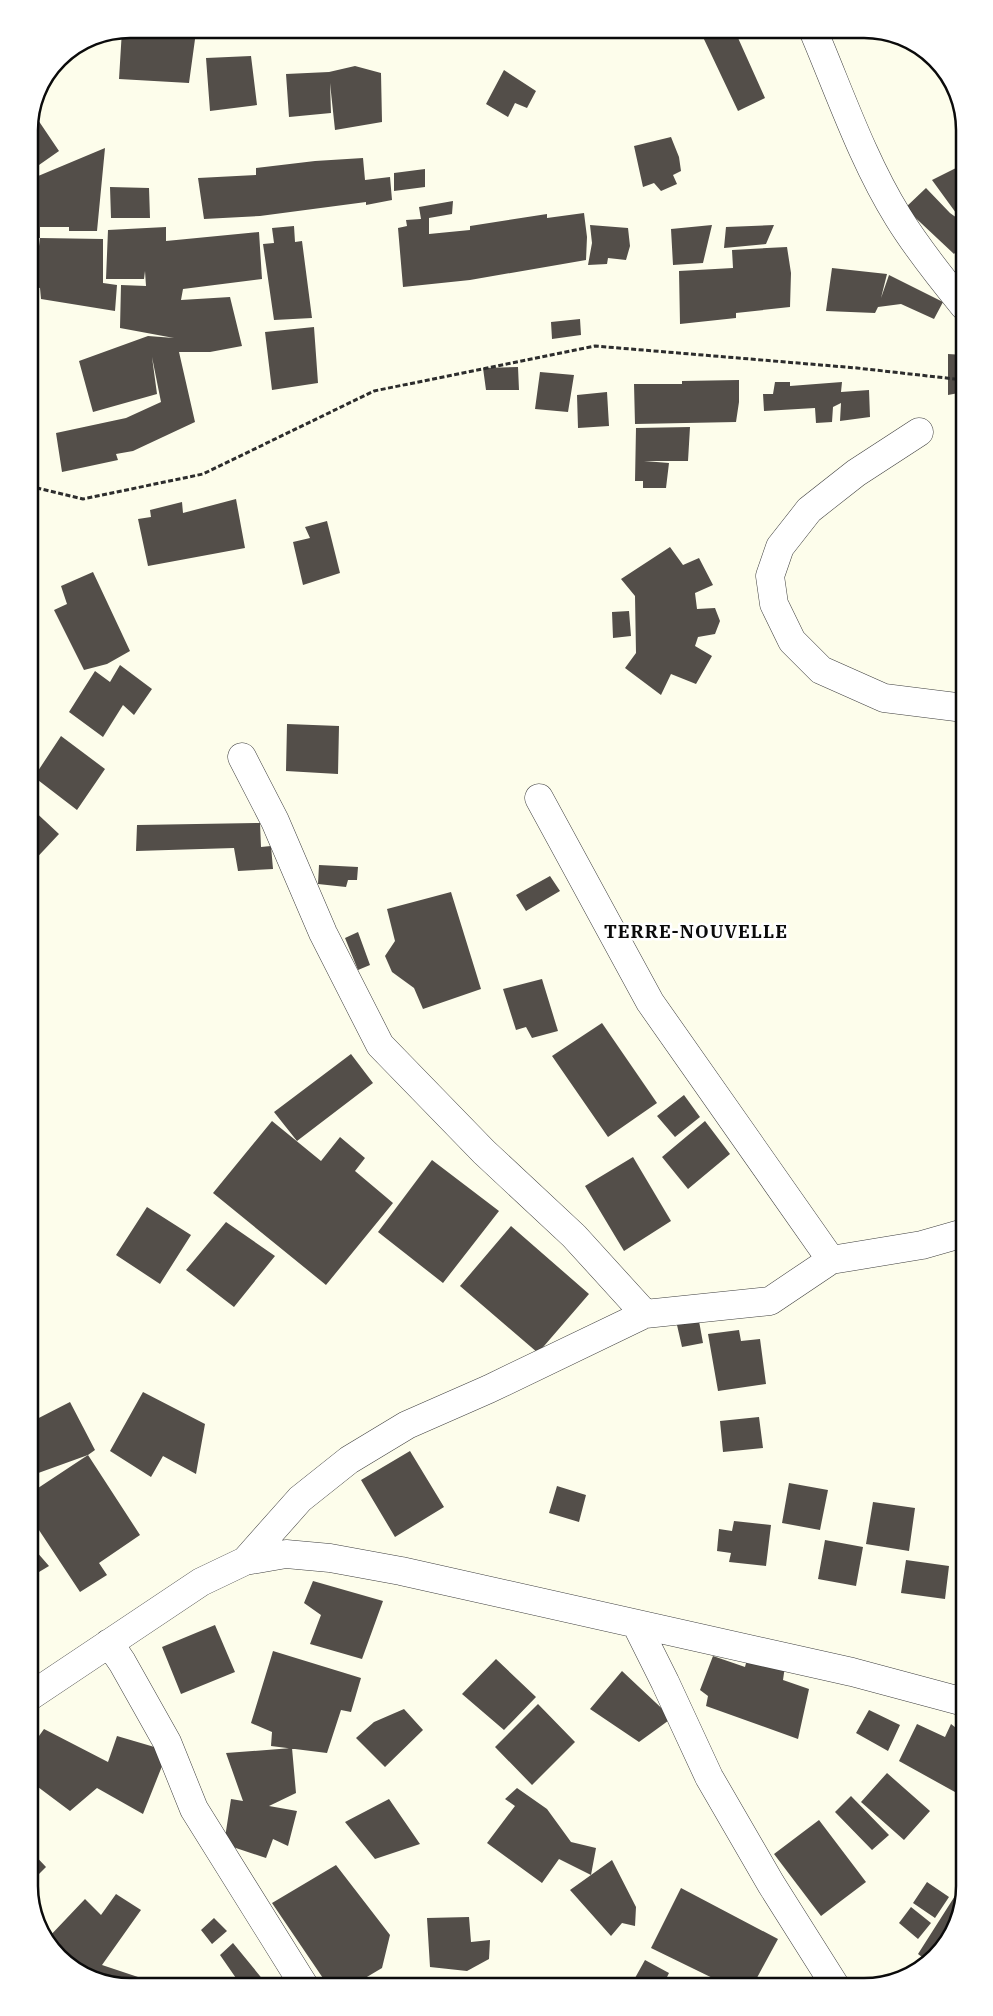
<svg xmlns="http://www.w3.org/2000/svg" width="993" height="2016" font-family="'IBM Plex Serif',serif">
	<style>
		.building { fill: #534e49 }
		.lines { fill: none; stroke-linecap: round; stroke-linejoin: round }
		.street-casing { stroke: #3e3e3e; stroke-width: 29 }
		.path { stroke: #2d2d2d; stroke-width: 3; stroke-dasharray: 5 2.5; stroke-linecap: butt }
		.street { stroke: #fff; stroke-width: 28 }
		.labels { text-anchor: middle; stroke-width: 5; stroke-linejoin: round; paint-order: stroke }
		.district-label { font-size: 18px; font-weight: bold; letter-spacing: 1px; fill: #0b0b0b; stroke: #fff }
		.rim { fill: none; stroke: #0b0b0b; stroke-width: 2.5 }
	</style>
	<rect width="100%" height="100%" fill="#fdfdeb"/>
	<path class="building" d="M129,29H173L196,32L189,83L119,79L122,30Z
		M714,29H734L765,98L738,111L702,35Z
		M251,56L257,105L210,111L206,58Z
		M355,66L381,73L382,122L335,130L330,83L331,113L289,117L286,74L329,72Z
		M504,70L536,91L527,108L515,103L508,117L486,104Z
		M32,111L59,151L29,172V123Z
		M671,137L679,157L681,171L673,175L677,184L661,191L654,183L643,187L634,146Z
		M105,148L97,231H69V227H40V238H29V200H32L31,179Z
		M363,158L365,180L390,177L392,200L366,205V202L260,216L204,219L198,178L256,175V168L315,161Z
		M964,164V209L956,213L932,180Z
		M425,169V187L394,191V173Z
		M110,187L149,188L150,218H111Z
		M926,188L950,213L964,223V243L954,254L905,208Z
		M453,201L452,214L429,218V234L470,230V226L547,214V218L584,213L587,237L586,260L470,280L403,287L398,228L407,226L406,220L421,219L419,207Z
		M590,225L628,228L630,246L626,260L608,258L607,264L588,265L592,243Z
		M712,225L703,263L673,265L671,229Z
		M774,225L766,244L724,248L726,227Z
		M294,226L295,242L302,241L312,318L274,320L263,244L274,243L272,228Z
		M166,227V241L259,232L262,279L183,289L181,300L230,297L242,346L210,352H179L195,422L133,451L116,454L118,460L62,472L56,433L126,418L161,402L152,357L157,394L93,412L79,361L148,336L174,338L120,328L121,285L146,286L145,271L144,279H106L108,230Z
		M40,238L103,239V283L117,285L115,311L41,299L40,288L34,287Z
		M787,247L791,273L790,307L736,313V318L680,324L679,271L733,268L732,250Z
		M832,268L887,274L881,298L889,275L943,302L934,319L901,304L878,307L875,313L826,311Z
		M580,319L581,335L552,339L551,322Z
		M314,327L318,383L272,390L265,332Z
		M948,354L964,355V392L948,395Z
		M518,367L519,390H486L483,368Z
		M540,372L574,375L568,412L535,409Z
		M739,380V402L736,422L635,424L634,384H682V381Z
		M775,382H790V386L842,382L841,392L869,390L870,417L840,421L841,403L833,407L832,422L816,423L815,408L764,411L763,394H773Z
		M607,392L609,426L578,428L577,395Z
		M690,427L688,461H644L669,463L666,488H643V481H635L636,428Z
		M236,499L245,548L148,566L138,519L151,517L150,510L182,502L183,513Z
		M327,521L340,573L303,585L293,542L310,538L305,527Z
		M670,547L683,565L699,558L713,585L695,593L697,609L715,608L720,621L715,634L698,637L695,646L712,656L696,684L671,674L661,695L625,668L636,653L635,596L621,579Z
		M93,572L130,651L107,664L84,670L54,610L67,604L61,586Z
		M629,611L631,636L613,638L612,612Z
		M120,665L152,689L134,715L123,705L103,737L69,712L95,671L110,682Z
		M287,724L339,726L338,774L286,771Z
		M61,736L105,769L77,810L34,777Z
		M29,806L59,834L29,866Z
		M260,823L261,847L271,846L273,869L238,871L234,848L136,851L137,825Z
		M319,865L358,867L357,880H348L346,887L318,884Z
		M550,876L560,891L526,911L516,895Z
		M451,892L481,989L423,1009L414,988L392,972L385,956L395,941L387,909Z
		M358,932L370,965L358,970L345,938Z
		M542,979L558,1031L532,1038L526,1027L516,1030L503,989Z
		M602,1023L657,1103L608,1137L552,1056Z
		M351,1054L373,1083L297,1141L274,1112Z
		M684,1095L700,1117L675,1137L657,1116Z
		M272,1121L321,1161L340,1137L365,1158L355,1171L393,1203L326,1285L213,1193Z
		M705,1121L730,1154L688,1189L662,1157Z
		M633,1157L671,1221L624,1251L585,1186Z
		M432,1160L499,1211L443,1283L378,1232Z
		M147,1207L191,1235L160,1284L116,1255Z
		M226,1222L275,1256L234,1307L186,1270Z
		M511,1226L589,1294L538,1353L460,1286Z
		M699,1321L703,1343L682,1347L677,1325Z
		M739,1330L741,1341L760,1339L766,1384L718,1391L708,1334Z
		M143,1392L205,1424L196,1474L163,1456L151,1477L110,1451Z
		M70,1402L95,1450L88,1455L140,1535L99,1563L107,1575L80,1592L29,1515V1494L88,1455L30,1476L29,1473V1423Z
		M759,1417L763,1448L723,1452L720,1421Z
		M410,1451L444,1507L395,1537L361,1480Z
		M789,1483L828,1490L820,1530L782,1523Z
		M557,1486L586,1495L579,1522L549,1513Z
		M873,1502L915,1508L909,1551L866,1544Z
		M734,1521L771,1525L766,1566L729,1562L731,1553L717,1551L719,1529L732,1531Z
		M825,1540L863,1547L856,1586L818,1579Z
		M29,1543L49,1566L29,1578Z
		M906,1560L949,1566L945,1599L901,1593Z
		M313,1581L383,1601L362,1659L310,1644L321,1615L304,1603Z
		M215,1625L235,1672L181,1694L162,1647Z
		M273,1651L361,1678L351,1712L341,1710L327,1753L271,1746L272,1732L251,1723Z
		M748,1655L785,1666L783,1680L809,1689L798,1739L706,1706L708,1696L700,1690L713,1656L745,1667Z
		M496,1659L536,1697L504,1730L462,1694Z
		M622,1671L672,1718L639,1742L590,1709Z
		M538,1704L575,1742L532,1785L495,1747Z
		M404,1709L423,1730L385,1767L356,1738L374,1722Z
		M869,1710L900,1725L888,1751L856,1733Z
		M917,1724L945,1737L951,1724L964,1734V1797L899,1761Z
		M44,1729L108,1762L117,1736L168,1751L143,1814L97,1788L70,1811L30,1781L29,1782V1750Z
		M292,1748L296,1793L269,1806L297,1811L288,1846L273,1839L266,1858L224,1844L231,1799L243,1801L226,1753Z
		M887,1773L930,1811L904,1840L861,1802Z
		M517,1788L547,1809L571,1842L596,1848L591,1875L612,1860L636,1907L635,1926L622,1923L611,1936L570,1890L591,1875L559,1859L542,1883L487,1843L515,1806L505,1799Z
		M851,1796L889,1835L872,1850L835,1812Z
		M389,1799L420,1844L375,1859L345,1822Z
		M819,1820L866,1882L821,1916L774,1854Z
		M29,1849L46,1867L29,1884Z
		M336,1865L390,1935L382,1968L350,1987H329L272,1903Z
		M927,1882L949,1897L935,1918L913,1903Z
		M681,1888L778,1939L752,1987H731L651,1948Z
		M960,1888L963,1890L947,1943L926,1960L918,1954Z
		M116,1894L141,1910L102,1965L168,1987H123L68,1967L47,1939L85,1899L101,1915Z
		M911,1907L931,1923L918,1939L899,1923Z
		M469,1917L471,1942L490,1940L489,1959L467,1971L430,1967L427,1918Z
		M214,1918L227,1931L212,1944L201,1930Z
		M233,1943L269,1987H230L238,1981L220,1955Z
		M645,1960L669,1973L662,1987H630Z"/>
	<g class="lines">
		<g class="street-casing">
			<path id="street" d="M813,30C839,91 863,161 898,217C917,248 941,278 964,306
				M919,432L856,473L809,510L780,547L770,576L774,604L792,641L821,670L884,698L964,708
				M242,757L275,821L323,933L380,1045L484,1152L574,1236L645,1314
				M539,798L650,1002L831,1260
				M245,1561L300,1499L349,1460L407,1425L489,1389L645,1314L770,1301L831,1260L922,1245L964,1233
				M636,1624L665,1682L709,1777L771,1884L836,1987
				M109,1643L122,1662L167,1742L194,1809L305,1987
				M29,1697L201,1582L245,1561L286,1554L330,1558L401,1571L852,1672L964,1702"/>
		</g>
		<path class="path" d="M29,486L83,499L203,474L374,391L595,346L857,368L964,380"/>
		<use href="#street" class="street"/>
	</g>
	<g class="labels">
		<g class="district-label">
			<text x="696" y="938">TERRE-NOUVELLE</text>
		</g>
	</g>
	<path d="M0 0H993V2016H0ZM130 38H864A92 92 0 0 1 956 130V1886A92 92 0 0 1 864 1978H130A92 92 0 0 1 38 1886V130A92 92 0 0 1 130 38Z" fill="#fff" fill-rule="evenodd"/>
	<path class="rim" d="M130 38H864A92 92 0 0 1 956 130V1886A92 92 0 0 1 864 1978H130A92 92 0 0 1 38 1886V130A92 92 0 0 1 130 38Z"/>
</svg>
